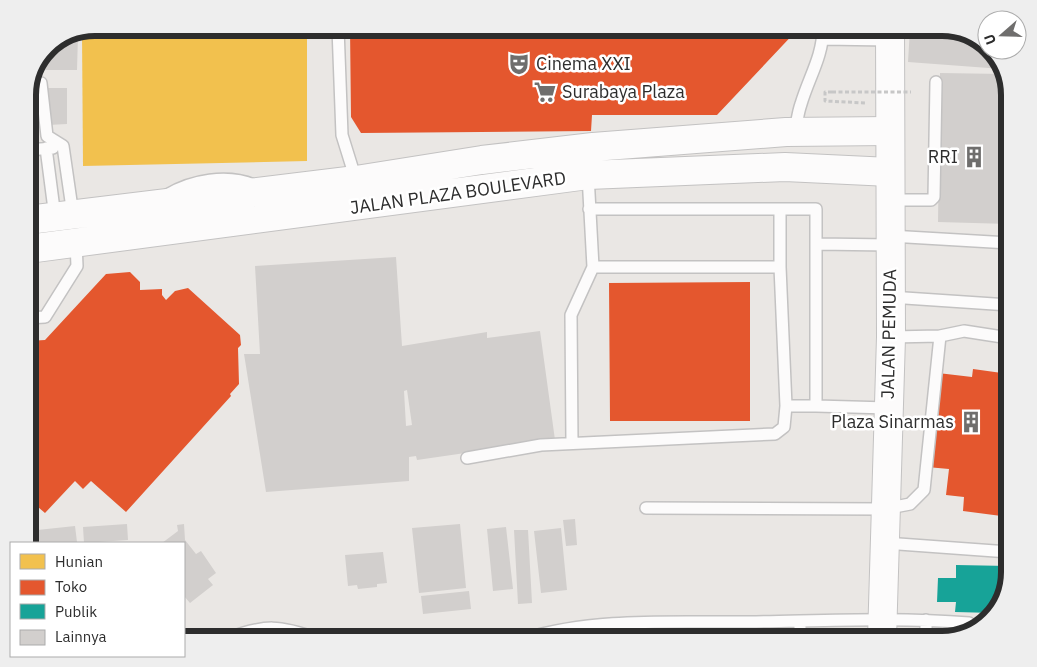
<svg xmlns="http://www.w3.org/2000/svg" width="1037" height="667" font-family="'IBM Plex Sans',sans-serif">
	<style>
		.homes { fill: #f2c14e }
		.shops { fill: #e4572e }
		.public { fill: #17a398 }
		.building { fill: #d2cfcd; fill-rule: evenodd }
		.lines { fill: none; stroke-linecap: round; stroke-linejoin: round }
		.service-casing { stroke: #c3c2c2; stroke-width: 14 }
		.tertiary-casing { stroke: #c3c2c2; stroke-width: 30 }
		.secondary-casing { stroke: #c3c2c2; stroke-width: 30 }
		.path { stroke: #c7c7c7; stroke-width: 3; stroke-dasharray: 4 2.5; stroke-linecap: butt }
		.service { stroke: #fcfbfb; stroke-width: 11 }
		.tertiary { stroke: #fcfbfb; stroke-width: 28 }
		.secondary { stroke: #fcfbfb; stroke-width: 28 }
		.path-bridge { stroke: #c7c7c7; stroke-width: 3; stroke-dasharray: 4 2.5; stroke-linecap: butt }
		.labels { text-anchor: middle; stroke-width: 5; stroke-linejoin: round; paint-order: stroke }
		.poi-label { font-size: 18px; fill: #2d2d2d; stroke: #fff; text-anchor: start }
		.street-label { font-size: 18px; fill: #2d2d2d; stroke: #fff }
		.rim { fill: none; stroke: #2d2d2d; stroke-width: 6 }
	</style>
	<rect width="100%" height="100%" fill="#eae7e4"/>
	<path class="homes" d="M96,28H307V161L83,166L82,33Z"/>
	<path class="shops" d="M350,28H799L717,115H592L591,131L361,133L351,117Z
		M130,272L140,282V290L162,289V295L166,300L175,291L188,288L240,335L241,345L238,348L239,384L230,394L231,396L126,512L91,481L83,489L75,481L45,513L31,501L28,503V341L45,340L106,274Z
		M750,282V421H610L609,283Z
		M973,369L1009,374V517L963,511L964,497L946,495L949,469L927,467L938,373L972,377Z
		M952,626L979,627L975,631L952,637Z"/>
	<path class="public" d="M956,565L1009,566L998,609L994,613L955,612L956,602H937L938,578H956Z"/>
	<path class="building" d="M910,29L955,32L979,39L987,50L1000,61L1002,69L908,62Z
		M78,35L77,70H37L48,47Z
		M940,73L1004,74L1009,92V224L938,222Z
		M48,88H67V124L48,125Z
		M396,257L402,346L487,332V338L540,331L555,440L417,460L416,456L409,457V481L266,492L244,354H260L255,266ZM407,390L412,425L406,426L404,391Z
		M575,519L577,545L566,546L563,520Z
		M127,524L128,540L84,543L83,527Z
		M184,524L185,540L196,554L201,551L216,573L208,579L213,585L190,603L184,596V543H162L178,531L177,525Z
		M460,524L466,588L419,593L412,528Z
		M75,526L77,542L28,543V531Z
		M506,527L513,589L493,591L487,529Z
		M561,528L567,590L541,593L534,531Z
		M514,530H528L532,603L518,604Z
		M383,552L387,583L377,584V587L358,589L357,585L348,586L345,555Z
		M469,591L471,609L423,614L421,596Z"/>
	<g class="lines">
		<g class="service-casing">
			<path id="service" d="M338,28L342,135L356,180
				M823,39L889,40
				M31,83H41L47,136L63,146L73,215
				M795,131C797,122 798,112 801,104C809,77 823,56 823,28
				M46,148L55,217
				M28,150L53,148
				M167,195C192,180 227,174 254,185
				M890,200H931L934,197L936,82
				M589,209H816V406H786
				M780,210V267
				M890,236L1009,243
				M817,244L890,245
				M890,297L1009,305
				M28,318L45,317L77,266L76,243
				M940,336L964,331L1009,338
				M816,406L888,408
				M572,443L571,315L593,267L588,175
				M467,458L541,445L775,434L784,427L786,406L780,267H593
				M646,508L884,509L910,504L924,490L940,336L891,337
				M885,543L1009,552
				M800,621V639
				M226,639C266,624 279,625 319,639
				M524,639C596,617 674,623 749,622C822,621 896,617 969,623
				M926,639V620"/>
		</g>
		<g class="tertiary-casing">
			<path id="tertiary" d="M28,220L356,180L482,160L593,147L786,132L889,131
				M28,249L588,175L785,167L890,172"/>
		</g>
		<g class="secondary-casing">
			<path id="secondary" d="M882,639L891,337L890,28"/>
		</g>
		<path class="path" d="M832,92H825V101L866,103"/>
		<use href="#service" class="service"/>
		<use href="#tertiary" class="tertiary"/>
		<use href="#secondary" class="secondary"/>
		<path class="path-bridge" d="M832,92H911"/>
	</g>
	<defs>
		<g id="theatre-bare" transform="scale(1.725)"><path d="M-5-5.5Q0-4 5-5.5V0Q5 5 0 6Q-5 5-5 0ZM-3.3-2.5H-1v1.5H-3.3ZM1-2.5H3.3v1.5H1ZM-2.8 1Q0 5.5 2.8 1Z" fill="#6f6e6d" stroke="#fff" stroke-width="2.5" paint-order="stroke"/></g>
		<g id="supermarket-bare" transform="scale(1.725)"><path d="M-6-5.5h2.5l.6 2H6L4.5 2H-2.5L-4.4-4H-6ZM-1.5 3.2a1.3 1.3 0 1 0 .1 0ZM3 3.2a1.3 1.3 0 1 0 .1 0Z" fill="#6f6e6d" stroke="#fff" stroke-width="2.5" paint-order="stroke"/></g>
		<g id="building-bare" transform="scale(1.725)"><path d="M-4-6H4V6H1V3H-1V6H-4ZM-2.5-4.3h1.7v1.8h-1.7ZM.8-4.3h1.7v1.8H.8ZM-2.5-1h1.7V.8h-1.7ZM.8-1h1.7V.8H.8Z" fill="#6f6e6d" stroke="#fff" stroke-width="2.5" paint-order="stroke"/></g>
	</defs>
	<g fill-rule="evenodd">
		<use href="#theatre-bare" x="519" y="64"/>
		<use href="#supermarket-bare" x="545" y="92"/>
		<use href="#building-bare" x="974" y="157"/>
		<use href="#building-bare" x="971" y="422"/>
	</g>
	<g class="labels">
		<g class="poi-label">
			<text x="536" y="70">Cinema XXI</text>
			<text x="562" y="98">Surabaya Plaza</text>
			<text x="958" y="163" text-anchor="end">RRI</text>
			<text x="954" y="428" text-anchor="end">Plaza Sinarmas</text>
		</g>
		<g class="street-label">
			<text transform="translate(458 193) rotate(-8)" y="6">JALAN PLAZA BOULEVARD</text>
			<text transform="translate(889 334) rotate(-89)" y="6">JALAN PEMUDA</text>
		</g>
	</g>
	<path d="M0 0H1037V667H0ZM95 36H942A59 59 0 0 1 1001 95V572A59 59 0 0 1 942 631H95A59 59 0 0 1 36 572V95A59 59 0 0 1 95 36Z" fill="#eee" fill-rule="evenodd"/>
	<path class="rim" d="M95 36H942A59 59 0 0 1 1001 95V572A59 59 0 0 1 942 631H95A59 59 0 0 1 36 572V95A59 59 0 0 1 95 36Z"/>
	<rect x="10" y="542" width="175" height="115" fill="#ffffff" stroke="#ababab"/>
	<rect x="20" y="554" width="25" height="15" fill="#f2c14e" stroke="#ababab"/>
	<text x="55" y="567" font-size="15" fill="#2d2d2d">Hunian</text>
	<rect x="20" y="580" width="25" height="15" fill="#e4572e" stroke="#ababab"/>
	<text x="55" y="592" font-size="15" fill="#2d2d2d">Toko</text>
	<rect x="20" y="604" width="25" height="15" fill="#17a398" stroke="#ababab"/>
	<text x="55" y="617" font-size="15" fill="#2d2d2d">Publik</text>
	<rect x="20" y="630" width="25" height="15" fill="#d2cfcd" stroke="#ababab"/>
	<text x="55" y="642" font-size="15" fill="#2d2d2d">Lainnya</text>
	<g transform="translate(1002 35) rotate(250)"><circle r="24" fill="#ffffff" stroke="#ababab"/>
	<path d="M0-4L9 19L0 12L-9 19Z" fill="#6f6e6d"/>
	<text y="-8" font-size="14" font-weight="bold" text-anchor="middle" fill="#2d2d2d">U</text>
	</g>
</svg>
